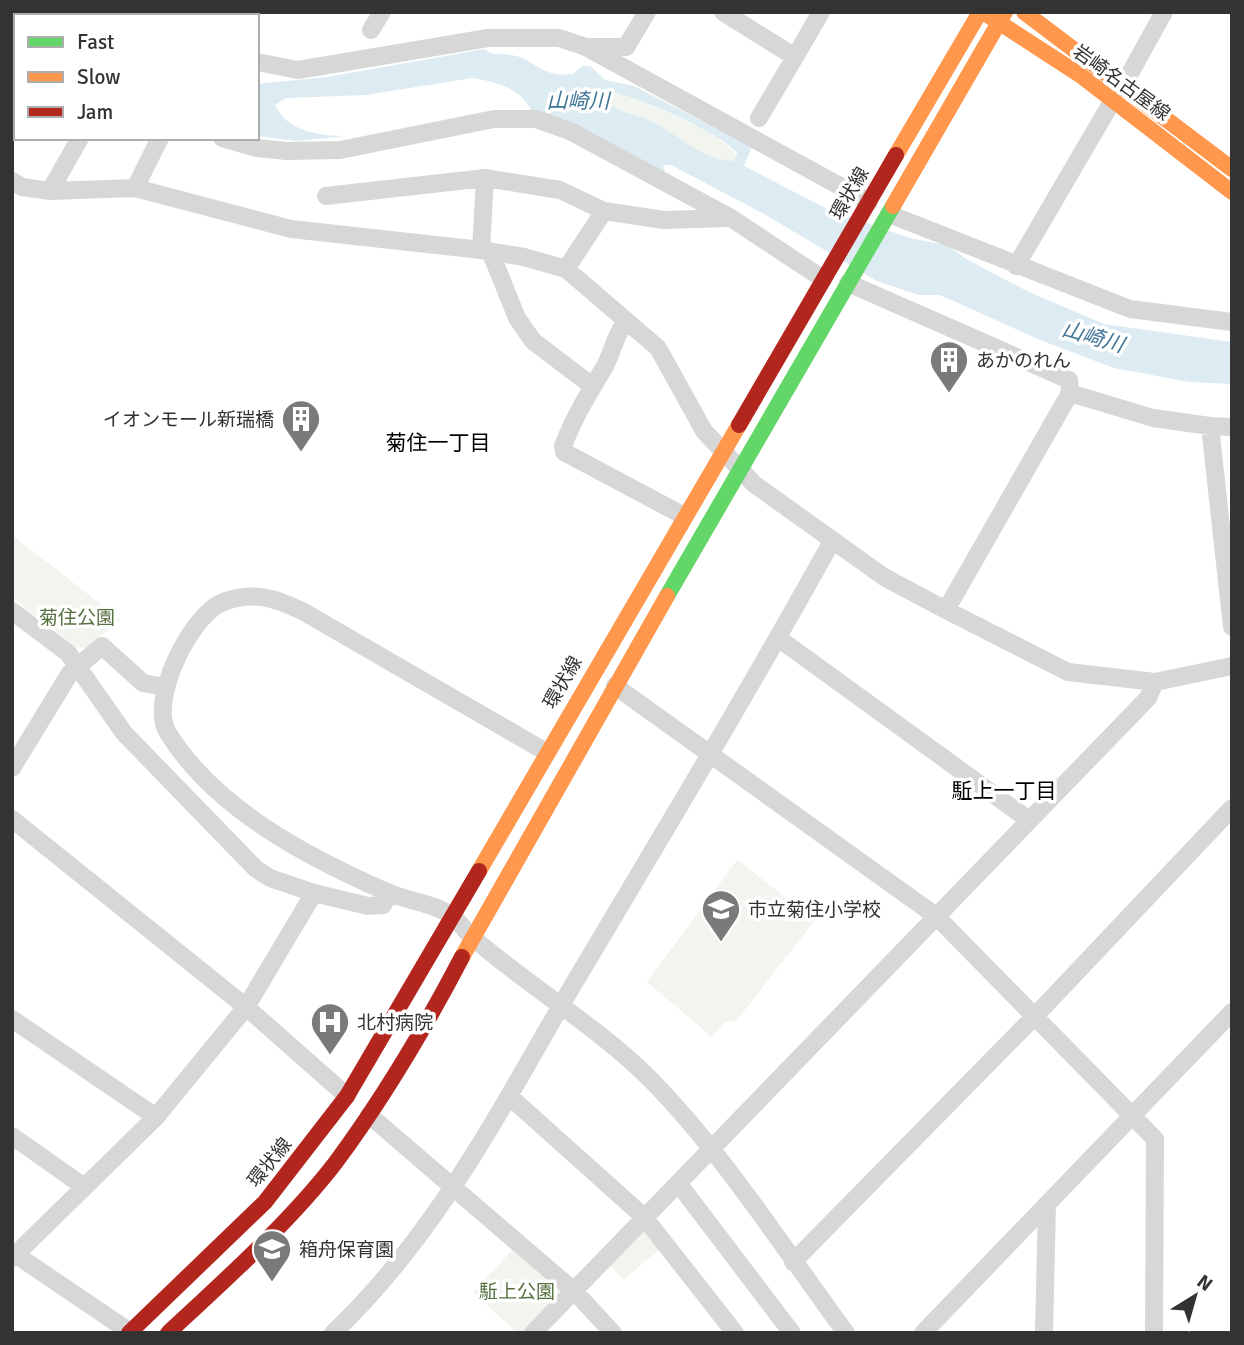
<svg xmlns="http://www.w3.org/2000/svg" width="1244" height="1345" font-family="Signika,'Noto Sans JP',sans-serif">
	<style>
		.green { fill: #f1f5ed }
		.water { fill: #ddebf3; fill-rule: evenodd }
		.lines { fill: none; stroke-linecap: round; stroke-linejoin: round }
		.street { stroke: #d7d7d7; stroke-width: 18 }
		.fast { stroke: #63d668; stroke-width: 16 }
		.slow { stroke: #ff974d; stroke-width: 16 }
		.jam { stroke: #b3261e; stroke-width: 16 }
		.labels { text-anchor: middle; stroke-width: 7; stroke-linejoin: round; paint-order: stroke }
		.street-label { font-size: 19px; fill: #333; stroke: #fff }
		.poi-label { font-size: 19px; fill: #333; stroke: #fff; text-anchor: start }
		.park-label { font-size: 19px; fill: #56703f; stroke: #fff }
		.water-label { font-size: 21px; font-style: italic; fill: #3f7597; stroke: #fff }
		.neighbourhood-label { font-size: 21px; fill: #000; stroke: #fff }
	</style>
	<rect width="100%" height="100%" fill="#fff"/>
	<path class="green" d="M611,92C633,96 734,137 736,157L732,161C703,161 670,127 644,118C631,113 613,111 605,99Z
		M12,535L120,619L118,622L85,648L75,647L12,597Z
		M737,860L815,920L737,1020L726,1022L712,1037L647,982Z
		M640,1227L659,1250L623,1280L608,1263Z
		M514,1248L566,1291L524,1333H517L473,1292Z"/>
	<path class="water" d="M485,49C493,57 501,53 511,55C535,58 538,78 573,74L582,66H590L605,80L634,86L752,147L744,166L831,211L910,238L949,246L966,259L1029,292L1104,324L1232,342V384L1189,382L1114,368L1040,340L940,295H918L877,281L764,214L671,165H663L666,176L533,114C523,89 498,82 472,78L366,95L286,98L275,105C287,132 321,136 346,136L296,141L257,136V84L327,77ZM611,92C638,97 720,132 737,153L736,157L732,161C702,161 670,127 644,118C631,113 613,111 605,99Z"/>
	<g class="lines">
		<path class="street" d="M49,12L52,16
			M180,12L185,16
			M723,12L795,57L821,12
			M246,16L248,12
			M371,30L382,12
			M590,47H626L647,12
			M257,62L298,70L488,38H559L586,47L869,202
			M12,82L16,85
			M1123,86L1164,12
			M759,118L795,57
			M222,138L257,148L286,151L340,150L494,119H536L572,132L731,218L823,279
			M12,181L22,187L50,191L135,188L291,229L481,250L524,257L566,269L658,348L704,431L754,484L884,577L946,610L1070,393L1069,380L848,283
			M135,188L160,138
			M50,191L80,138
			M326,196L485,178L560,190L604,211L664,220L727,218
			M889,214L1130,309L1232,322
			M481,250L485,178
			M490,251L517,318L533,341L591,385
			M1016,266L1113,100
			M566,269L604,211
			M626,321C615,335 613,351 605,366C589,393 574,417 563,446L564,452L684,516
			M1070,393L1153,418L1210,426L1232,627
			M1210,426L1232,427
			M946,610L1068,672L1155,682L1232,666
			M12,611L68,653L124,733L256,869L270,878L314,893L246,1007L347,1096
			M778,638L1029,820
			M615,686L936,916L1155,1139L1154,1333
			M546,752L304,612C276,598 252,590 221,603C190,617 148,701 168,733C215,809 309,858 387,892C407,901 434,903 452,916C460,922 465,931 472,937C529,987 596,1025 650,1079C723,1153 784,1249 846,1333
			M12,768L70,673L102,646L143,683L165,687
			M12,819L246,1007L156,1117L12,1258
			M314,893L368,906L383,905L390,893
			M12,1019L156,1117
			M509,1096L644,1217L735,1333
			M369,1115L574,1291L613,1333
			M12,1136L83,1186
			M678,1183L792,1333
			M12,1252L130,1332
			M793,1262L1034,1017L1232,808
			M333,1333C437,1235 502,1106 573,985C661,837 749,691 832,541
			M533,1333L1148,698L1155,682
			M923,1333L1232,1012
			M1044,1333L1047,1204"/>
		<path class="fast" d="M667,596L893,206"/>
		<path class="slow" d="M983,12L1080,75L1232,192
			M1024,12L1232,169
			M896,155L980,12
			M893,206L1005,12
			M479,871L739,425
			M462,957L667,596"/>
		<path class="jam" d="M739,425L896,155
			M129,1333L265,1202L347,1096L479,871
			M168,1333C224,1281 290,1222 336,1162C384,1097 425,1028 462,957"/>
	</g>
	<defs>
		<g id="building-pin" transform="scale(2.0125)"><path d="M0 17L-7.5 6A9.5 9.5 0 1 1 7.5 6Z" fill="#7a7a7a" stroke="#fff"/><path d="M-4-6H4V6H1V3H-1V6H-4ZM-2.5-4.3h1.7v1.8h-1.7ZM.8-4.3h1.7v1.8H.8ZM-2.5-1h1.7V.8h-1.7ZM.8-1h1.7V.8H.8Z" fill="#fff"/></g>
		<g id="school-pin" transform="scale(2.0125)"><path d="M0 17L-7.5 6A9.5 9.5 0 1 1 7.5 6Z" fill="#7a7a7a" stroke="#fff"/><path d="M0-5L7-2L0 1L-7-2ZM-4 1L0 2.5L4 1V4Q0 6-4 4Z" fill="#fff"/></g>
		<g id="hospital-pin" transform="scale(2.0125)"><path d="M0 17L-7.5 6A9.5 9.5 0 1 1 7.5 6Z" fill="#7a7a7a" stroke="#fff"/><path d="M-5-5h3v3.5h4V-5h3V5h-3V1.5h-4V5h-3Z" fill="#fff"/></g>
	</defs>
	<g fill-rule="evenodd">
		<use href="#building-pin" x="949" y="360"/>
		<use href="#building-pin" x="301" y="419"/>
		<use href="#school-pin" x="721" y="909"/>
		<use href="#hospital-pin" x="330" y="1022"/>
		<use href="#school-pin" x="272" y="1249"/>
	</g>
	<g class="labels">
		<g class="street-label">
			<text transform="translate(1122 82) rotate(36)" y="7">岩崎名古屋線</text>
			<text transform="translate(849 193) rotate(-60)" y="7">環状線</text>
			<text transform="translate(562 682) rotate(-60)" y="7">環状線</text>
			<text transform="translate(269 1162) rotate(-51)" y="7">環状線</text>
		</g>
		<g class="poi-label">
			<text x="976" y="367">あかのれん</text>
			<text x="274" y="426" text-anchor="end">イオンモール新瑞橋</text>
			<text x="748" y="916">市立菊住小学校</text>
			<text x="357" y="1029">北村病院</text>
			<text x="299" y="1256">箱舟保育園</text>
		</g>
		<g class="park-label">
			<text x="77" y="624">菊住公園</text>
			<text x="517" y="1298">駈上公園</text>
		</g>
		<g class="water-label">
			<text x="578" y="108">山崎川</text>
			<text transform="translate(1093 337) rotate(16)" y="7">山崎川</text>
		</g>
		<g class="neighbourhood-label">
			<text x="438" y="450">菊住一丁目</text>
			<text x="1004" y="798">駈上一丁目</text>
		</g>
	</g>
	<rect width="1244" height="1345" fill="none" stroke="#333333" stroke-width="28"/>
	<rect x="14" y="14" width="245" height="126" fill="#ffffff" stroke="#adadad" stroke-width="2"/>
	<rect x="28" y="37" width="35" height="10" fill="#63d668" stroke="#adadad" stroke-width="2"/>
	<text x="77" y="49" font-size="21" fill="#333333">Fast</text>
	<rect x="28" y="72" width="35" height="10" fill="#ff974d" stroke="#adadad" stroke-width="2"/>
	<text x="77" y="84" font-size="21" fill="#333333">Slow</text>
	<rect x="28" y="107" width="35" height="10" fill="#b3261e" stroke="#adadad" stroke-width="2"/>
	<text x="77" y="119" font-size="21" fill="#333333">Jam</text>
	<g transform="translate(1195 1296) rotate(37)" stroke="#ffffff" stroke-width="5" paint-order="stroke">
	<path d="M0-5L12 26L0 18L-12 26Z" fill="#333333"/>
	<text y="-10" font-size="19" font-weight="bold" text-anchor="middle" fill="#333333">N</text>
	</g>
</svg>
